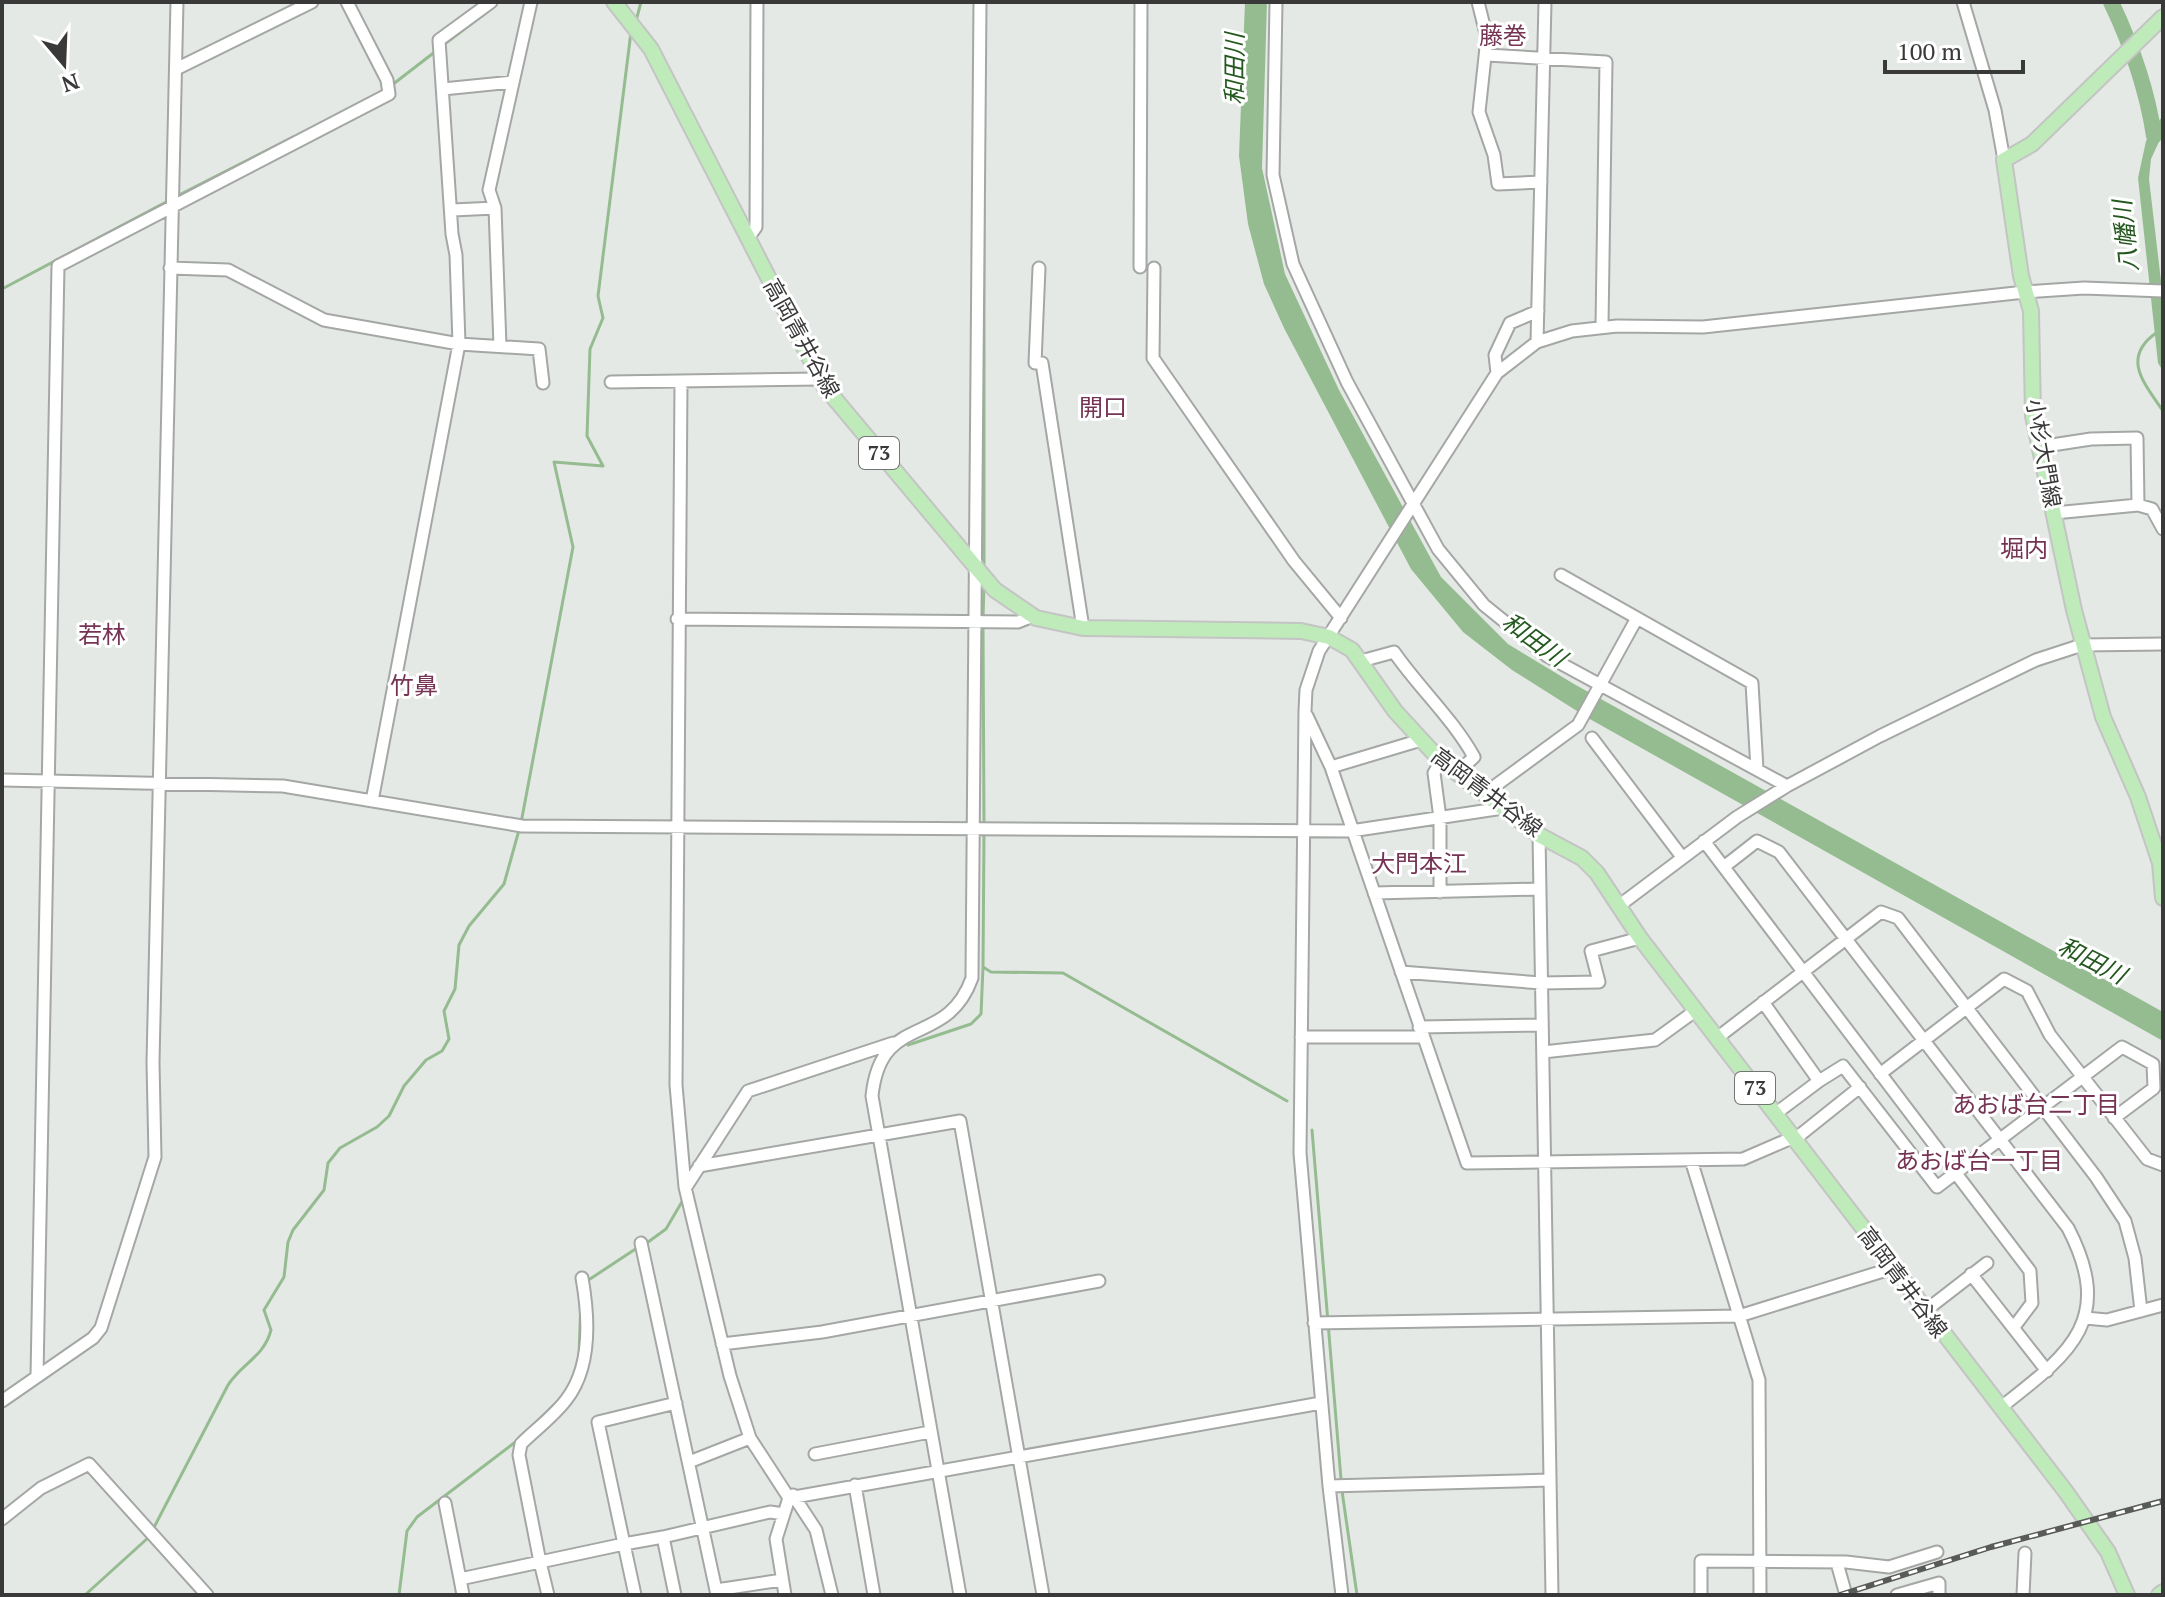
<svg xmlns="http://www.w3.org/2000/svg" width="2165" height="1597" font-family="'PT Serif','Noto Sans JP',serif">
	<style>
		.water { fill: #95bc90 }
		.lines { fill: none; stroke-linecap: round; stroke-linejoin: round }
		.stream { stroke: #95bc90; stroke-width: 3 }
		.river { stroke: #95bc90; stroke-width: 16 }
		.minor-casing { stroke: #a4a7a4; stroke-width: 15 }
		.major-casing { stroke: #c3c4c3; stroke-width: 18 }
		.minor { stroke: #fff; stroke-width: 11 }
		.major { stroke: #bfebbb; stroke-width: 14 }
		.rail-casing { stroke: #595b59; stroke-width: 6 }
		.rail { stroke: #fff; stroke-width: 3; stroke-dasharray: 9; stroke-linecap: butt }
		.labels { text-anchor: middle; stroke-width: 6; stroke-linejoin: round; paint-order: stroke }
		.shield { fill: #fff; stroke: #747474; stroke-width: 2 }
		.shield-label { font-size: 20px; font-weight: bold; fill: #383938 }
		.street-label { font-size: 22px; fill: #383938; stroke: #fff }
		.neighbourhood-label { font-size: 24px; fill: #763454; stroke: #fff }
		.water-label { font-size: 24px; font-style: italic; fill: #23581e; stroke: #fff }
	</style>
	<rect width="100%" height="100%" fill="#e5e9e5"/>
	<path class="water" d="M1245,2H1267L1262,168L1285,274L1339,390L1441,577L1508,644L1574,684L2163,1012V1041L1588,718L1512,670L1463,632L1411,569L1284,328L1264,284L1248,224L1239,156Z
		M2163,115V133L2151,159L2149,179L2163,298V371L2158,363L2138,178L2146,141Z"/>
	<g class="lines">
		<path class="stream" d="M636,21L641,2
			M442,46L487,12
			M392,85L436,51
			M175,197L293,137
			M984,202V570
			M2,289L168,201
			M2156,333C2121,358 2144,383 2163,411
			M603,466L587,436L590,349L603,318L598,296L631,32
			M983,618L984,586
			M983,626L984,826
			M521,823L573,547L554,462L603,466
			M984,834L983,967L991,972L1063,973L1287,1101
			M908,1045L971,1024L981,1014L983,967
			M769,1090L860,1060
			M1312,1130L1341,1479
			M644,1245L666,1229L683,1200
			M587,1281L637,1248
			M579,1356L581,1299
			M529,1429L558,1401
			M1342,1491L1357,1595
			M85,1595L149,1537L228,1385C242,1363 264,1357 271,1330L264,1310L284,1277L288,1242L293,1230L324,1190L328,1163L340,1148L377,1127L389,1116L404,1086L426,1060L442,1051L449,1039L444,1011L455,989L459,945L469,926L504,884L519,830
			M399,1595L407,1531L417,1517L518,1440"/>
		<path class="river" d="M2111,2C2131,44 2147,89 2154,136"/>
		<g class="minor-casing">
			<path id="minor" d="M1276,2L1273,175L1293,264L1347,382L1438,549L1484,605L1547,656L1787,786
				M1478,2L1487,38L1479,112L1494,155L1498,184L1541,182
				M1963,2L1995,110L2004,160
				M1487,55L1606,62L1602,325
				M176,69L312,2
				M443,89L513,82
				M453,210L495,208
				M748,238L756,227L757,2
				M1140,267L1141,2
				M170,268L228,270L324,320L459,344L539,349L543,383
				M1039,268L1035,363H1042L1083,628
				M1154,268L1153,358L1294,561L1341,618
				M1537,342L1545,2
				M500,346L495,208L489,190L531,2
				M1497,373L1495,355L1510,323L1538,311
				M611,382L820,379
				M681,383L676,1085L685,1187L730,1376L750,1438L789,1498L776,1539L785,1595
				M2039,447L2091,439L2137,438L2138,505L2054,513
				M2138,505L2152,509L2163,529
				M1561,575L1637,618
				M677,619L1018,622L1033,616
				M1361,661L1394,652C1419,688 1453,719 1474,757L1457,773
				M1307,716L1331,767L1467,1163L1743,1159L1794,1137
				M1592,738L1682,857
				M1331,767L1421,740
				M2,780L283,786L522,826L1351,831L1503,808
				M1484,794L1578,725L1637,618L1752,683L1757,769
				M372,801L459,344L456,255L452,234L439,40L491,2
				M1539,835L1552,1595
				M1704,841L2030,1271L2032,1303L2014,1327
				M1725,866L1757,841L1779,852L2068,1228C2116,1321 2069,1354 2000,1408
				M1440,892V818L1434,773L1441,761
				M1374,893L1540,889
				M1620,905L1737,817L1787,786L1880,736L2036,660L2082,645L2163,644
				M1401,972L1541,983L1599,982L1591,951L1640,938
				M1763,1002L1819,1081L1775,1114
				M1419,1027L1542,1025
				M1301,1037H1422
				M1717,1038L1881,912L1898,918L2096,1177L2125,1221L2135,1258L2141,1311
				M1543,1052L1655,1040L1695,1011
				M1880,1074L2004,979L2027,991L2050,1035L2147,1159L2163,1165
				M1819,1081L1843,1066L1937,1187L2122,1047L2153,1064L2154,1088L2114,1118
				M1795,1139L1860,1087
				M1691,1160L1759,1380L1760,1595
				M699,1166L960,1121L1043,1595
				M686,1187L748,1091L893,1043
				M641,1243L717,1595
				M1971,1274L2047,1371
				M1925,1311L1987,1263
				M2085,1318L2107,1320L2163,1305
				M1314,1323L1739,1316L1893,1268
				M722,1344L822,1332L1099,1281
				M37,1376L58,266L389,94L387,80L347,2
				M2,1401L93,1338L101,1328L155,1157L153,1062L177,2
				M815,1454L930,1432
				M689,1462L750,1438
				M855,1485L874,1595
				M1329,1486L1550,1480
				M793,1495L816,1530L832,1595
				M789,1498L1321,1403
				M445,1503L460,1579
				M2,1519L41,1488L89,1464L207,1595
				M1837,1563L1846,1595
				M716,1590L782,1580
				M463,1595L460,1579L540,1562L519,1455L521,1444C535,1430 553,1417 566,1400C592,1367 589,1317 582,1278
				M548,1595L540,1562L624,1544L598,1422L676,1403
				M635,1595L624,1544L663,1537
				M675,1595L663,1537L770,1512L784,1514
				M960,1595L872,1096C881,1010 946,1050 972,978L980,2
				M1342,1595L1329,1486L1300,1153L1305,711L1306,690L1319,651L1497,373L1537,342L1572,331L1617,326L1703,327L2025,292L2084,288L2163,291
				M1701,1595V1561L1846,1562L1889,1567L1937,1552
				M1897,1595L1939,1583V1595
				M2023,1595L2025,1553"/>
		</g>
		<g class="major-casing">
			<path id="major" d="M614,2L651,49L824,386L995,590L1036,618L1083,628L1301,631L1329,637L1352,650L1395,711L1441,761L1539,835L1582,858L1597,873L1640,938L2066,1492L2108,1552L2127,1595
				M2163,17L2032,144L2004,160L2021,276L2031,311L2033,416L2074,610L2103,717L2138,797L2160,863L2163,898
				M2159,1595L2163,1592"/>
		</g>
		<use href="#minor" class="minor"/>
		<use href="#major" class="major"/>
		<g class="rail-casing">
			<path id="rail" d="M1840,1595L1991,1547L2163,1501"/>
		</g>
		<use href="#rail" class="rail"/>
	</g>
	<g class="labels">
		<g class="shield">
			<rect x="859" y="437" width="40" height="32" rx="6"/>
			<rect x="1735" y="1072" width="40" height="32" rx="6"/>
		</g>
		<g class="shield-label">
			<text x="879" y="460">73</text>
			<text x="1755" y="1095">73</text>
		</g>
		<g class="street-label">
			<text transform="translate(802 338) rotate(61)" y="8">高岡青井谷線</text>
			<text transform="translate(2044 453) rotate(80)" y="8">小杉大門線</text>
			<text transform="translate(1487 792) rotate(37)" y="8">高岡青井谷線</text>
			<text transform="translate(1903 1282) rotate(53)" y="8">高岡青井谷線</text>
		</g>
		<g class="neighbourhood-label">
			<text x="1503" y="44">藤巻</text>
			<text x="1103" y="416">開口</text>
			<text x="2024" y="557">堀内</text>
			<text x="102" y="643">若林</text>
			<text x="414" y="694">竹鼻</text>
			<text x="1419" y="872">大門本江</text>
			<text x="2036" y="1113">あおば台二丁目</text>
			<text x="1979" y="1169">あおば台一丁目</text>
		</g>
		<g class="water-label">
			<text transform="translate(1235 69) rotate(-90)" y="8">和田川</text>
			<text transform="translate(2126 236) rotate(-96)" y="8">八幡川</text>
			<text transform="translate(1534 640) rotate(36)" y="8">和田川</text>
			<text transform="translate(2092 961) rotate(27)" y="8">和田川</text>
		</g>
	</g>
	<rect width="2165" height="1597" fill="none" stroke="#383938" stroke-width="8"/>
	<g transform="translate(64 64) rotate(161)" stroke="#ffffff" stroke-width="6" paint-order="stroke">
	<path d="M0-6L14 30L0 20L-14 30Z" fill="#383938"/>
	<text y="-12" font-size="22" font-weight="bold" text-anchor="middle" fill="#383938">N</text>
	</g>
	<path d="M1885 60v12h138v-12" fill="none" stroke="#383938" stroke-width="4"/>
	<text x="1897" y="60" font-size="24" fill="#383938" stroke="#ffffff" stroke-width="6" paint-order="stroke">100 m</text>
</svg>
